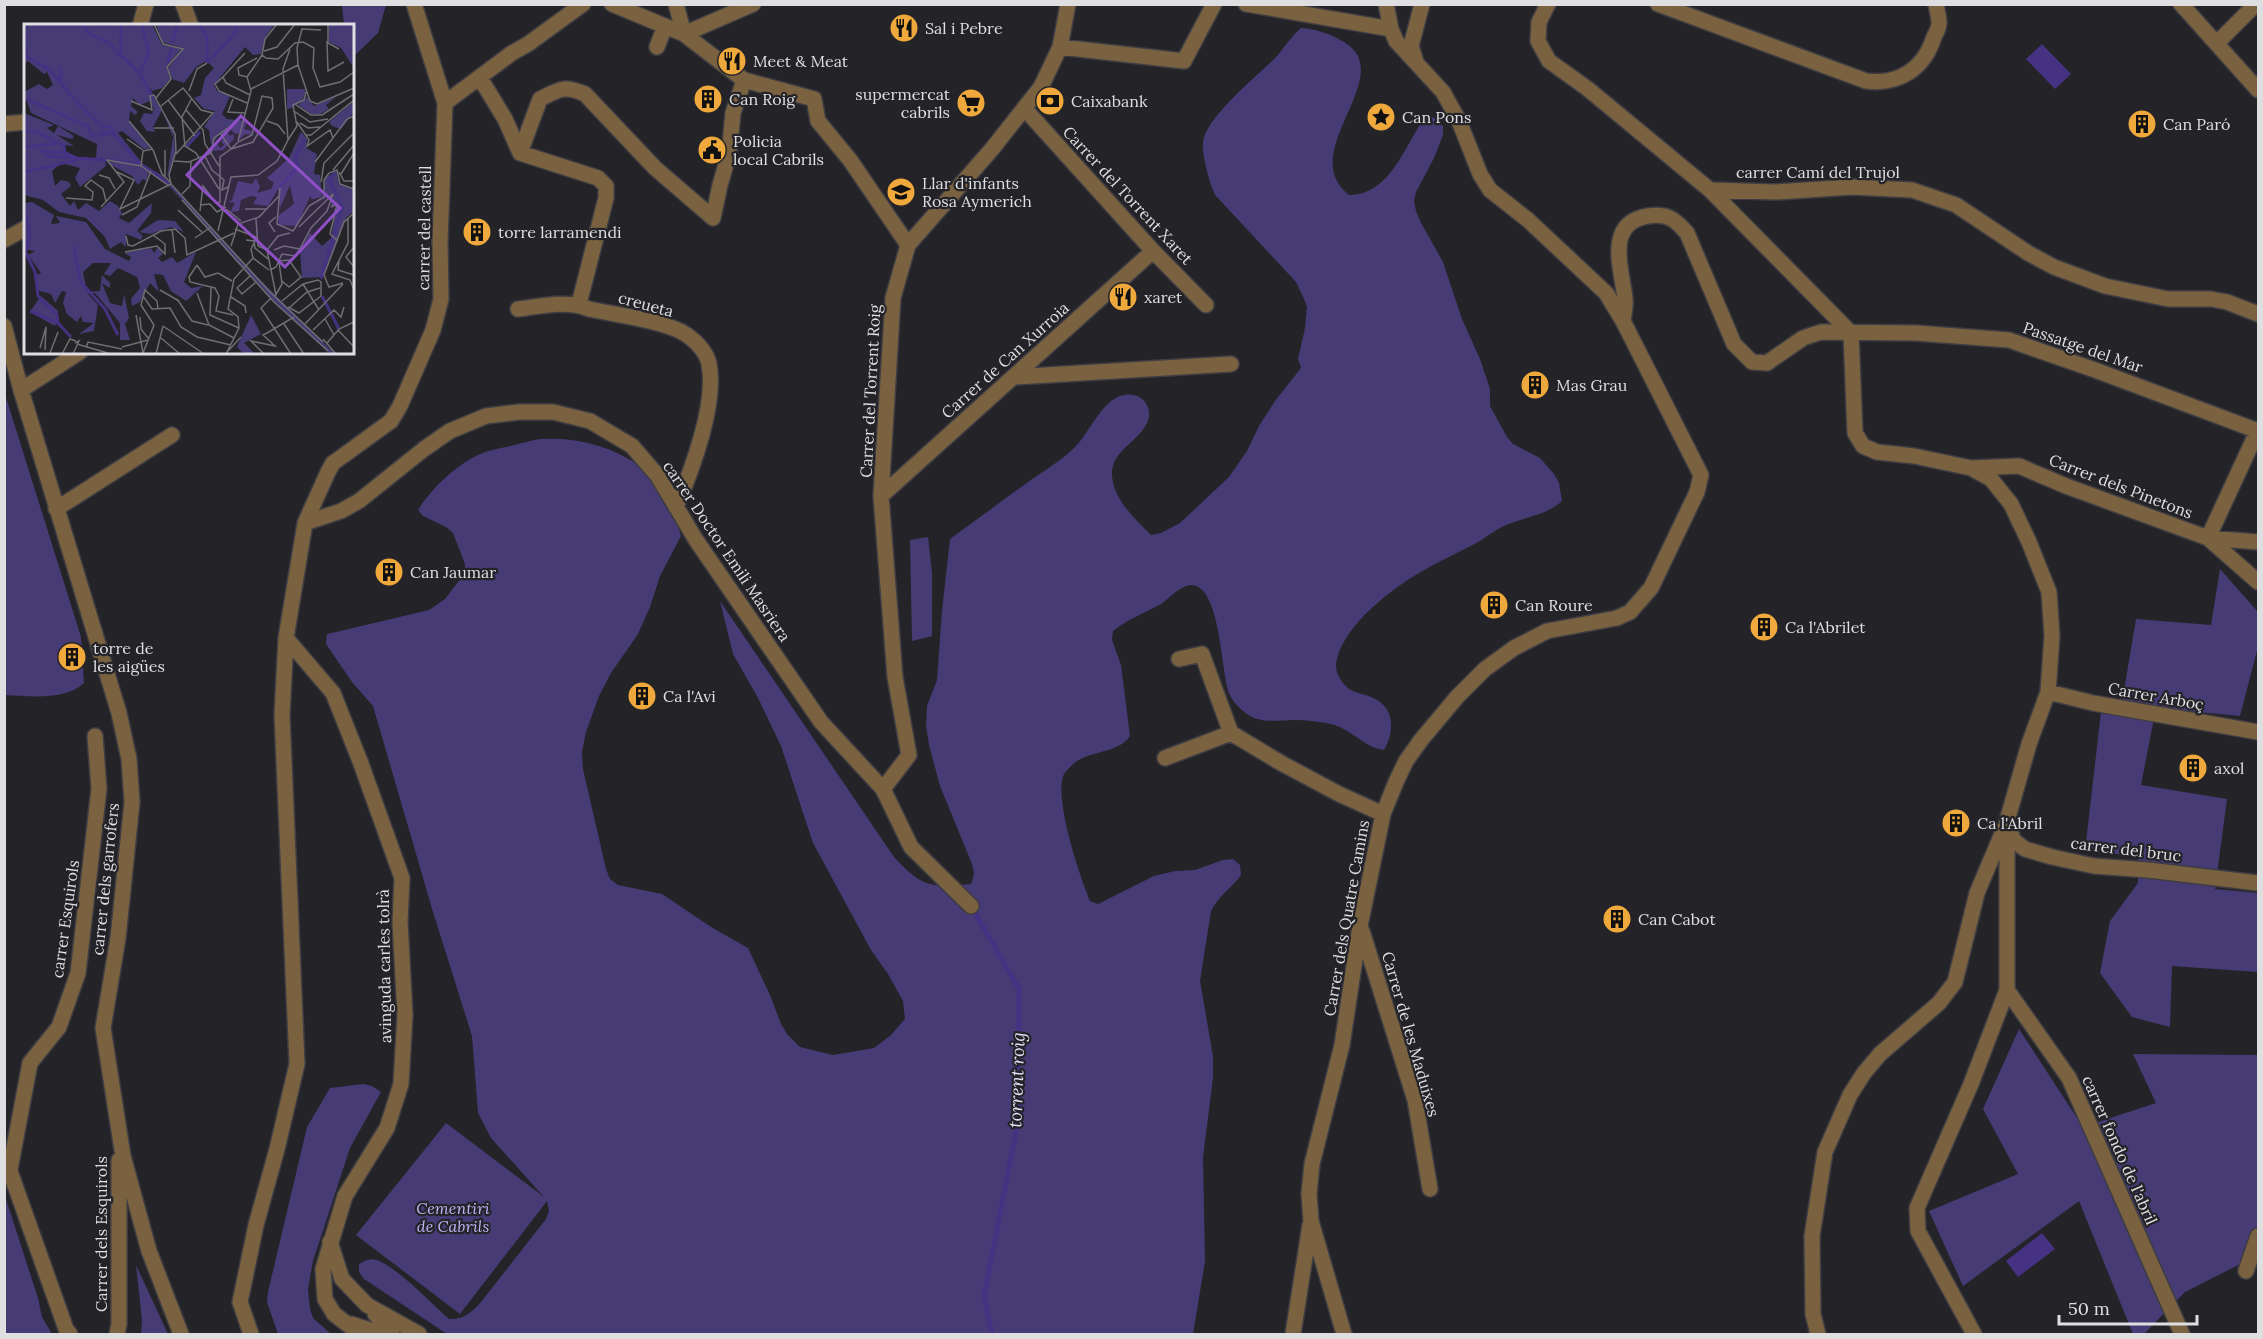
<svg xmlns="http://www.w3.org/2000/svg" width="2263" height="1339" font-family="Lora,serif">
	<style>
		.green { fill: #463b75 }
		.water { fill: #453282 }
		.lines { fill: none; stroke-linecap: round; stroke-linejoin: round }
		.stream { stroke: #453282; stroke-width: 5 }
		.minor-casing { stroke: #3e3d42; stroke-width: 18 }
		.minor { stroke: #7a6140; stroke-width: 15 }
		.labels { text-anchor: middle; stroke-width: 4.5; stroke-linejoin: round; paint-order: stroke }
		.poi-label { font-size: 16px; fill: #dfdfe2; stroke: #242328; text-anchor: start }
		.street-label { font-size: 16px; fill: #dfdfe2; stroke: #242328 }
		.park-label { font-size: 16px; font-style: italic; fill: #beb5f8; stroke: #242328 }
		.water-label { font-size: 18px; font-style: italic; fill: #e1dff6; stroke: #242328 }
		.inset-river { fill: none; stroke: #453282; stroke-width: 3 }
		.inset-road { fill: none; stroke: #6f6e72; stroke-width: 1.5 }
		.view { fill: #8f50c6; fill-opacity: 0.15; stroke: #8f50c6; stroke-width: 3 }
		.inset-edge { fill: none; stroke: #dfdfe2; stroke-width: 3 }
	</style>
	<rect width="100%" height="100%" fill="#242328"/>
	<path class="green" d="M342,5H386L378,33L353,57L352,26L344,25Z
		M1301,28C1316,29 1331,34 1344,42C1400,76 1294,152 1349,195C1390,195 1404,147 1425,117L1437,118L1443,126V135L1434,158L1416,192L1414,201L1416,211L1420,221L1443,262L1462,319L1480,359L1490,389V406L1507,437L1513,444L1540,458L1554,474L1559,483L1562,501C1546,516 1523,517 1504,526C1495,530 1488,536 1480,541C1460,552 1439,561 1419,573C1390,590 1339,629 1336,666C1336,675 1343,684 1349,689C1355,693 1364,694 1371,697C1395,706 1395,731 1384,750C1363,747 1352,729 1331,724C1320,722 1307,720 1295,720C1276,720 1259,725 1243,711C1238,707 1231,699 1229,693C1221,673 1221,587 1192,585C1180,585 1170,598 1161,604C1145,613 1128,619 1113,631L1112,640L1121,665L1130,736C1118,753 1095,750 1077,761C1073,764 1067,770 1064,774C1053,797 1080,877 1090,901L1098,904L1154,876L1175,871L1195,870L1223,860L1233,859L1240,865L1241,875C1232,888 1218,896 1211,911L1200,981L1213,1056V1078L1203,1157L1205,1261L1193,1334H447L364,1279L359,1272V1264C365,1261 369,1258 376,1260C394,1264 434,1306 449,1319C463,1320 472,1312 481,1302L546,1219L549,1211L547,1201L460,1314L356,1235L446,1123L544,1197L491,1138L478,1113L472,1036L433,912L373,706L352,682L326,644L327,634L336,632L429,610L445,599L465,573V564L453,533L446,527L423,516L418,510C432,488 455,466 478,455C489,450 503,448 514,445C523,443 532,440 541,439C588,436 642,454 668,497C675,508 677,524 681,536L660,576L650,607L638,634L611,673L599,696L586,732L582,752L583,769L606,869L610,879L618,885L662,894L711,927L748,948L770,995L781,1024L787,1034L800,1047L833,1055L874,1048L891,1035L905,1019L903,1001L888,974L871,950L813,843L781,746L757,696L733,654L720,601L894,857C922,887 930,888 971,884L974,874L972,864L940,786L929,745L926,725L927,706L937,680L942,611L950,539C976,520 1002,501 1028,482C1042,472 1059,462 1072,450C1091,434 1104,390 1133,395C1146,397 1153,411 1147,423C1138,442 1111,451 1112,475C1113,499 1135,519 1151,535L1161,533L1180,523L1229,477L1247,451L1259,426L1275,401L1301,368L1298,359L1305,328L1307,307L1304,299L1296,282L1216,196C1210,186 1202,156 1203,143C1204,118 1260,74 1277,56C1285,46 1292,36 1301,28Z
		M4,391L81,637L84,683C65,701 29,696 5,695Z
		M928,537L932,573V636L912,641L910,540Z
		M2220,569L2258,612V647L2240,716L2156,708L2141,785L2227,799L2215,889L2258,893V972L2172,966L2170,1027L2132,1017L2100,973L2110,921L2138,883V856L2085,851L2101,712L2120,714L2136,619L2211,625Z
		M2019,1029L2083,1127L2156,1103L2133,1054L2258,1055V1255L2185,1292L2144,1334H2133L2079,1201L1963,1286L1929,1211L2018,1174L1983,1109Z
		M363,1084L372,1086L381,1092L350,1148L313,1261L308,1289L310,1309L313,1318L331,1334H278L267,1302L268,1292L307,1127L330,1088Z
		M5,1196L38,1298L42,1317L52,1334H5Z
		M136,1265L168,1334H141L142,1320Z"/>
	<path class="water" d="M2042,44L2071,74L2055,89L2026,59Z
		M2042,1233L2055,1249L2018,1277L2006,1261Z"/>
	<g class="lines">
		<path class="stream" d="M971,906L1019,989L1018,1122L984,1296L992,1334"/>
		<g class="minor-casing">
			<path id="minor" d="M183,4L191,26
				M612,4L684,34L744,80L814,99L818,121L850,160L908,245
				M676,4L684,34
				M1246,4L1391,29
				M1548,4L1539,22L1538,41L1549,61L1588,89L1710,190L1851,333L1855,433L1863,446L1877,452L1914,456L1971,468L1991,479L2011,504L2029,542L2049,592L2052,636L2048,692L2029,744L2007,821V990L1971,1084L1917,1208L1918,1231L1974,1334
				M1658,4L1866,81C1899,85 1924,69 1934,37C1936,33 1939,28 1939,23C1939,18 1937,10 1936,4
				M2181,4L2258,90
				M140,26L146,4
				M684,34L753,4
				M2217,43L2256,4
				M657,47L665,26
				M1060,47L1184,61L1214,4
				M1416,62L1411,46L1422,4
				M480,78L505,119L520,153L598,178L606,186V198L579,304
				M445,103L512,53L528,44L583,4
				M1024,108L1153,251L1206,305
				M4,124L26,122
				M520,153L540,99C560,89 564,85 585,94L655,168L713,218
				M1710,190L1776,192L1852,187L1912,190L1956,205L2028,253L2054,267L2105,286L2168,299H2211L2227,302L2258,314
				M713,218L720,185L729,154L733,113L744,80
				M4,240L26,228
				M518,309C541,306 568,300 589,309C616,315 666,321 687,335C697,342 707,353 709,364C717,403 692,470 676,507
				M1623,321C1624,314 1626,305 1625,298C1622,270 1604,223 1648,216C1667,213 1675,219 1687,233L1734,344L1752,362L1767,363L1803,338L1821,332L1916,333L2009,340L2095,370L2258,431
				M4,326L21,390L119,713L129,759L132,802L118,938L103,1028L123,1156L149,1251L181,1334
				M1014,377L1231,364
				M21,390L80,352
				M2258,430L2208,538L2258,582
				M1971,468L2019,466L2066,486L2208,538L2258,542
				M881,496L1153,251
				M56,509L172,435
				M305,523L341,511L359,501L424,449L450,431L486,416L519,412H553L590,421L632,446L657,475L696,540L821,722L883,789L911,847L971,906
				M1179,659L1202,654L1231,733L1281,763L1339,794L1383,814
				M2048,692L2093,703L2258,732
				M1165,758L1231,733
				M883,789L909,755L895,677L881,496L893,298L908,245L992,149L1041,87L1060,47L1068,4
				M2010,828L2013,840L2025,849L2052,857L2094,866L2148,870L2258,883
				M1362,931L1415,1100L1430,1189
				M2007,990L2069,1078L2182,1334
				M6,1160L66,1329L70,1334
				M10,1169L30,1063L59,1027L78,973L99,789L95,736
				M330,1242L342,1279L367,1305L419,1334
				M2246,1271L2258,1236
				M375,1314L392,1334
				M351,1324L382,1334
				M117,1334L119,1324V1160
				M251,1334L240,1302L256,1225L277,1149L297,1064L282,715L286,638
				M360,1334L334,1314L325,1299L323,1269L345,1196L387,1128L401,1084L405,1015L400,922L402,878L360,761L333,693L286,638L305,523L328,472L333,463L340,458L391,421L400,406L433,330L441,299L440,242L445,103L414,4
				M1293,1334L1310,1225
				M1344,1334L1311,1221L1309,1194L1312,1164L1342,1045L1360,926L1383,814L1396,782L1406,761L1421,740L1457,697L1485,669L1514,648L1547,631L1617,618L1630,612L1651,588L1697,492L1701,475L1623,321L1606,293L1528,220L1490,190L1480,174L1459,121L1443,92L1396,41L1391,29L1386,4
				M1818,1334L1813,1314L1812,1236L1825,1152L1850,1095L1864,1073L1880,1054L1939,1003L1955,982L1977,893L2004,829"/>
		</g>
		<use href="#minor" class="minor"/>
	</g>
	<defs>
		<g id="restaurant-disc" transform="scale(1.5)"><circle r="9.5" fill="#eea83c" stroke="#242328"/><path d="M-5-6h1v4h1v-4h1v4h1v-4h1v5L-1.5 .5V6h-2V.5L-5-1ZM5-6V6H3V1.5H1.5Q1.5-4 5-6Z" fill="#111"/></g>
		<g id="building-disc" transform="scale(1.5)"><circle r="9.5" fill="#eea83c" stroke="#242328"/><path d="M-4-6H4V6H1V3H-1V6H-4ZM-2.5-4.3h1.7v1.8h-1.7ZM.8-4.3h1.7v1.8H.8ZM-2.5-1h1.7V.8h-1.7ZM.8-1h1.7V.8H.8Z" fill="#111"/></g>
		<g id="bank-disc" transform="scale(1.5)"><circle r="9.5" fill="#eea83c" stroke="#242328"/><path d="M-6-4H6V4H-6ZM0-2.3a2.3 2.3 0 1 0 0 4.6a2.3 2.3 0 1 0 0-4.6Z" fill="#111"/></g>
		<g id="supermarket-disc" transform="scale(1.5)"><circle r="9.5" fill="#eea83c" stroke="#242328"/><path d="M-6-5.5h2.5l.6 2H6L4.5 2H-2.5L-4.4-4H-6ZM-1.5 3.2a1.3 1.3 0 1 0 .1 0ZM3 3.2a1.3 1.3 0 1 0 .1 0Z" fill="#111"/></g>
		<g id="sight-disc" transform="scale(1.5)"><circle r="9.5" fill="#eea83c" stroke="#242328"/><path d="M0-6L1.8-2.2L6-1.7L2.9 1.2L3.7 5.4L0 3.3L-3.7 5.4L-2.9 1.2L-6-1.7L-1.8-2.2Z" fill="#111"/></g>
		<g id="civic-disc" transform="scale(1.5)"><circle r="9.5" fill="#eea83c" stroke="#242328"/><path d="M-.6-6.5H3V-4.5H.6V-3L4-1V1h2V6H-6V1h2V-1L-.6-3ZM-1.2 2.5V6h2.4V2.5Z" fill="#111"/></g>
		<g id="school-disc" transform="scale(1.5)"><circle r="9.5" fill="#eea83c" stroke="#242328"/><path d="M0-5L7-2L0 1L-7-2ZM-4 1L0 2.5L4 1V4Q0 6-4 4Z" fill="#111"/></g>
	</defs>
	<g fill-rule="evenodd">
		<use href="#restaurant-disc" x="904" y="28"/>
		<use href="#restaurant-disc" x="732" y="61"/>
		<use href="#building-disc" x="708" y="99"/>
		<use href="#bank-disc" x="1050" y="101"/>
		<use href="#supermarket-disc" x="971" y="103"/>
		<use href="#sight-disc" x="1381" y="117"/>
		<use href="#building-disc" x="2142" y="124"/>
		<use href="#civic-disc" x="712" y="150"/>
		<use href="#school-disc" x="901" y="192"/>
		<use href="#building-disc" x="477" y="232"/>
		<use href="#restaurant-disc" x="1123" y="297"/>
		<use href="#building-disc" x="1535" y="385"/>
		<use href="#building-disc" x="389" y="572"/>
		<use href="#building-disc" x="1494" y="605"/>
		<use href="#building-disc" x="1764" y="627"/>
		<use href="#building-disc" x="72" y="657"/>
		<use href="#building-disc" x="642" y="696"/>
		<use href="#building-disc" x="2193" y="768"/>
		<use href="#building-disc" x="1956" y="823"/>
		<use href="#building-disc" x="1617" y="919"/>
	</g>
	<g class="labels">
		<g class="poi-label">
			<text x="925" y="34">Sal i Pebre</text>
			<text x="753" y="67">Meet &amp; Meat</text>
			<text x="950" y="100" text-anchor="end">supermercat<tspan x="950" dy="18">cabrils</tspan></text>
			<text x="729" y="105">Can Roig</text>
			<text x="1071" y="107">Caixabank</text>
			<text x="1402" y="123">Can Pons</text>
			<text x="2163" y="130">Can Paró</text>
			<text x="733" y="147">Policia<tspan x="733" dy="18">local Cabrils</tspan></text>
			<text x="922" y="189">Llar d'infants<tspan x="922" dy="18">Rosa Aymerich</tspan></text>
			<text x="498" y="238">torre larramendi</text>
			<text x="1144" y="303">xaret</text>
			<text x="1556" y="391">Mas Grau</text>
			<text x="410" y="578">Can Jaumar</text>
			<text x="1515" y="611">Can Roure</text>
			<text x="1785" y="633">Ca l'Abrilet</text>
			<text x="93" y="654">torre de<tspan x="93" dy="18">les aigües</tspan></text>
			<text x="663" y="702">Ca l'Avi</text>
			<text x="2214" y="774">axol</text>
			<text x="1977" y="829">Ca l'Abril</text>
			<text x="1638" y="925">Can Cabot</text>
		</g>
		<g class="street-label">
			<text x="1818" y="178">carrer Camí del Trujol</text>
			<text transform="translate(1128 195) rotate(47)" y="6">Carrer del Torrent Xaret</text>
			<text transform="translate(424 228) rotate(-89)" y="6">carrer del castell</text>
			<text transform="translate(646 304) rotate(15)" y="6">creueta</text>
			<text transform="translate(2083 347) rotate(19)" y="6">Passatge del Mar</text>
			<text transform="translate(1005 360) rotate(-42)" y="6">Carrer de Can Xurroia</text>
			<text transform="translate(870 391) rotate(-87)" y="6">Carrer del Torrent Roig</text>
			<text transform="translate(2121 486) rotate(21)" y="6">Carrer dels Pinetons</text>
			<text transform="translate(727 551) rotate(56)" y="6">carrer Doctor Emili Masriera</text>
			<text transform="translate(2156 696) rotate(10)" y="6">Carrer Arboç</text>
			<text transform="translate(2126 849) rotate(7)" y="6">carrer del bruc</text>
			<text transform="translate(105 879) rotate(-84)" y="6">carrer dels garrofers</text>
			<text transform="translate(1346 918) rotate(-80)" y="6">Carrer dels Quatre Camins</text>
			<text transform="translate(65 919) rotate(-82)" y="6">carrer Esquirols</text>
			<text transform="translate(384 966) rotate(-91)" y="6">avinguda carles tolrà</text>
			<text transform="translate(1411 1034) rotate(74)" y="6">Carrer de les Maduixes</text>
			<text transform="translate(2120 1150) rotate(66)" y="6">carrer fondo de l'abril</text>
			<text transform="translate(101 1234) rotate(-90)" y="6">Carrer dels Esquirols</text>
		</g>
		<g class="park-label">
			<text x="453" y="1214">Cementiri<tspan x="453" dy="18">de Cabrils</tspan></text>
		</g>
		<g class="water-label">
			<text transform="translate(1017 1080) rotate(-88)" y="6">torrent roig</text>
		</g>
	</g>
	<g transform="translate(24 24)">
		<rect width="330" height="330" fill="#242328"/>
		<path d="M0,0H128L138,21L157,25L142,43L146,55L138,64L128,67L120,57L149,104L151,129L143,154L149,113L138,86L129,103L131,108L123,107L116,97L120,89L128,90L130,85L126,77L116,81L109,74L107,82L114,88L111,91L106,87L105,97L126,124L120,125L98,107L94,109L119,140L137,151L156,170L220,240L311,330H306L250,277L137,153L124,145L102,137L81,136L82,142L56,163L51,154L56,144L37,139L28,147L31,162L37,156L45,158L47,162L37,170L46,182L50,177L54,186L62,179L75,187L86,177L94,182L98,189L95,194L105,199L128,179L127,189L113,207L119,212L117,216L102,210V223L97,218L86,225L81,213L62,194L35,188L19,176L0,171V89L30,101L23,104L30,109L34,102L50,112L48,115L33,111L50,122L41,121L42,127L54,135H72L73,120L7,89L0,68L15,60L23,65L29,61L23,48L20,50L4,37L0,40ZM132,0H251L242,12L237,30L229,31L221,23L190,61L193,67L206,72L198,90L203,95L223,97L220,105L228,107L227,111L221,110L215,116L216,109L211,110L204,103L201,106L206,112L209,110L210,115L199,126L188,127L193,120L196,124L200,121L197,117L201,114L197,109L187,121L185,106L180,103L191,87L180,85L170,74L177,71L181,54L190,44L182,37L172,43L160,59L148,55L144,44L159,24L138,18ZM305,0H330V44L317,24L305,18ZM263,65H282L279,75L268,84L263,85ZM283,73L290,82L312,73L302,81L305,85L296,90H287L274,81ZM330,77V88L317,105L308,102L305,98ZM277,108L283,115L282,124L293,130L290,150L296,151L298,173L288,175L286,172L273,202L255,201L254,192L270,180L266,161L256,184L254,165L244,182L229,180L233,173L227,172L217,176L215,187L206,188L211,179L204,178L208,176L214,157L228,160L232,154L236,163L233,169L247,165L250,159L243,154L265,134ZM89,137L117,143L125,148L122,157L119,155L114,161L108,152L83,139ZM312,147L315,160L330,166V187L322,194L298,253L278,254L276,227L286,209L298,222L307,214L313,180L307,182L309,170L290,181L299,175L301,154ZM8,178L30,191L27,200L36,199L32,192L62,198L81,225L105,237L107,233L100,229L127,224L130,229L134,223L139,230L134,234L138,238L148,233L153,239L172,228L160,258L167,264L179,262L162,277L147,267L139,251L130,250L135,268L126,259L116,278L108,282L107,275L116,264L113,253L94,244L86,252L80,250L87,239H69L59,248L63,268L76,267L78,251L86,259V264L78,259L86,279L98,282L100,270L105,294L101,300L106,316H96V299L71,269L64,270L74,281L70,307L55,310L70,299L59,298L57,292L53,298L43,290L39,279L42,268L38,267L31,279L27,270L12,266V251L17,249L4,231L11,227L0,225V179ZM134,196L151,197L160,208L147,203L126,210L115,208ZM17,272L34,287L31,302L6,288ZM227,291L237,310L220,319L231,330H220L213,323Z" fill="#463b75"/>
		<path class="inset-river" d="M59,0L64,9L85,19L97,33M97,0V31L115,49M176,0L183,14V39M148,19L154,0M0,22L2,32L26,46L49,74L77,102L87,103L91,111M183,38L209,12L214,0M143,41L148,23M36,42L37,60M116,49L125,29L118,0M116,50L130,75M0,74L56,99M57,100L64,102L68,112L85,110M77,106L91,111L116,140M0,107L13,108L40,122L41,129L55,135M163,122L176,108M0,123L31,120M16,127L41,129M21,132L83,136M91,136L115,140M120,142L145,160M0,148L53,136M256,163L274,142L271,134L281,115M50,222L56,257L81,285L94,311M0,225L11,248L14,272L33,291L34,299M2,227L6,210L3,193M297,255L318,183L305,155L312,149M298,272L315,305M6,287L34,299L47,313"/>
		<path class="inset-road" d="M130,0L139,20L159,25L143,43L147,55L132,74M253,0L241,15L238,31L242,34L254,35L271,19L279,18L290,24L289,44L296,63L316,58L330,48M304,0V19L315,25M297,6L278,5L273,24L274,41L286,77L293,80L330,64M303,17L304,47L320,38M240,27L253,23L271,0M199,53L221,29M223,53L215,51L214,44L233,34M227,65L274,41M165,67L173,45L183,39M168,74L158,93L161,122L172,129L195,165M209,75L204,88L221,89M144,76L171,112M107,77L128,86L126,72L130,71L151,110L152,127L145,151L147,160L246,268L299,318M223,79L195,67L191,60L199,53L202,59L226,71M272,81L287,91H298L330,70M137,82L159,64L177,86L189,89L152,130M162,86L179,106L181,120L195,142M270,87L286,98L304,95M105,97L129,126L138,150L146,158M243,97L254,101L261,110M273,98L285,116L283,122L306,106L309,114M276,99L284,104L296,103M130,104H150M282,111H287L330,76M103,115L119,126M264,116L273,102L269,81L280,76L282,68M214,117L227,67L223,53L238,31M141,126V153M181,132L188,146L200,156L198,166L204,163M150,137L165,138L187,129L190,114L215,96M291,138L323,95L330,92M117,142L119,127L128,125M309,146L330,121M93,148L110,156L96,185L147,160M315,148L320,157H330M317,150L330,129M75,151L85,154L91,165M297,158L300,139L330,109M256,164L253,200L269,207M158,170L166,162L167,137M42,174L68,176L69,168L61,162L67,156L79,165L82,177M158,176L250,278L304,327M176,181L186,180L193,188L202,183M77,183L100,158L83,136L117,142L145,162M307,183L313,180L306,210L314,217M202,185L217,197M221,185H243M154,186L179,209M176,187L179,162L192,179L196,178V133L207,125L214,118L228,111L238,72L248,74L249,84L229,118L207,125L196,109M98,191L113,183L127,147M232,195L234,222L243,226M324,195V219L308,250L326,256L330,266M148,205L151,229M211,205L232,213M194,207L207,153L234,151L253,137L264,116L259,45L266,25M269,207L285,182L300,173V156L305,149L313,146L316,160L330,165M251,208L245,199L252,193M102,212L104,221L109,222L137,207L151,205L161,214L163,231L210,209M233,213L227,225L229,234L245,246M171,214L187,203M222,216L230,217L231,224L244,235M207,222L214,200L235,193L255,172M330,223L322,233L330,243M243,226L252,271M243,226L254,212L266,209M250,226L260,222L276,225M101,228L133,222L141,230V220L129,211M255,237L265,236L277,253L265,263L258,257M315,237L314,246L330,251M173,241L165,253L166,258L191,264L195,272L192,287L209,291M173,241L181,253L194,249L208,257M246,246L252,243L258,230L272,232L287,204L303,187L309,170L275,203M226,252L213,264L218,270L232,258M319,259L305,263L300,251L320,198L330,189M279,260L295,286M187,264L186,291L215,304M136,266L155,277M173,269L185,301L210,314M119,272L128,285L146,284L157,303L173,313L207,321M251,272L258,260L255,238M207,273L221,282L222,289M247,274L237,284L267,330M153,275L168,297L184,301M258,277L279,260L294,256L297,258V272L275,289L264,283M265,284L283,268L296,264M112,291L119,329M116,293L117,305L124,314M301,295L310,311M260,300L280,330M281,300L319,260M139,302L180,330M289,306L310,286L317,293L320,283M314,306L330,323M243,309L270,293M137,314L156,330M299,315L312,330M303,319L315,305L330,298M53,320L87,330M98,323L124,316M16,324L22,303L21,326M62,324L64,318L98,325M204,327L217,313M26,329L34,308M119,329L130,301L117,281L121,266L133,277L134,285M38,330L46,315L52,317M49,330L55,317L51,319M132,330L139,302M202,330L215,304L214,293L204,285L210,255L229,234M240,330L227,317L251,322L239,311L243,309"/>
		<path class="view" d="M217,92L316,184L261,243L163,151Z"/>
		<rect width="330" height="330" class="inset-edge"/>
	</g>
	<rect width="2263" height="1339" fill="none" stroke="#dfdfe2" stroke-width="12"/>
	<path d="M2059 1315v9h138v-9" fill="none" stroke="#dfdfe2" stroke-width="3"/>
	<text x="2068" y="1315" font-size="18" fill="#dfdfe2" stroke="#242328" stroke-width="4.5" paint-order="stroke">50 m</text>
</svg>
